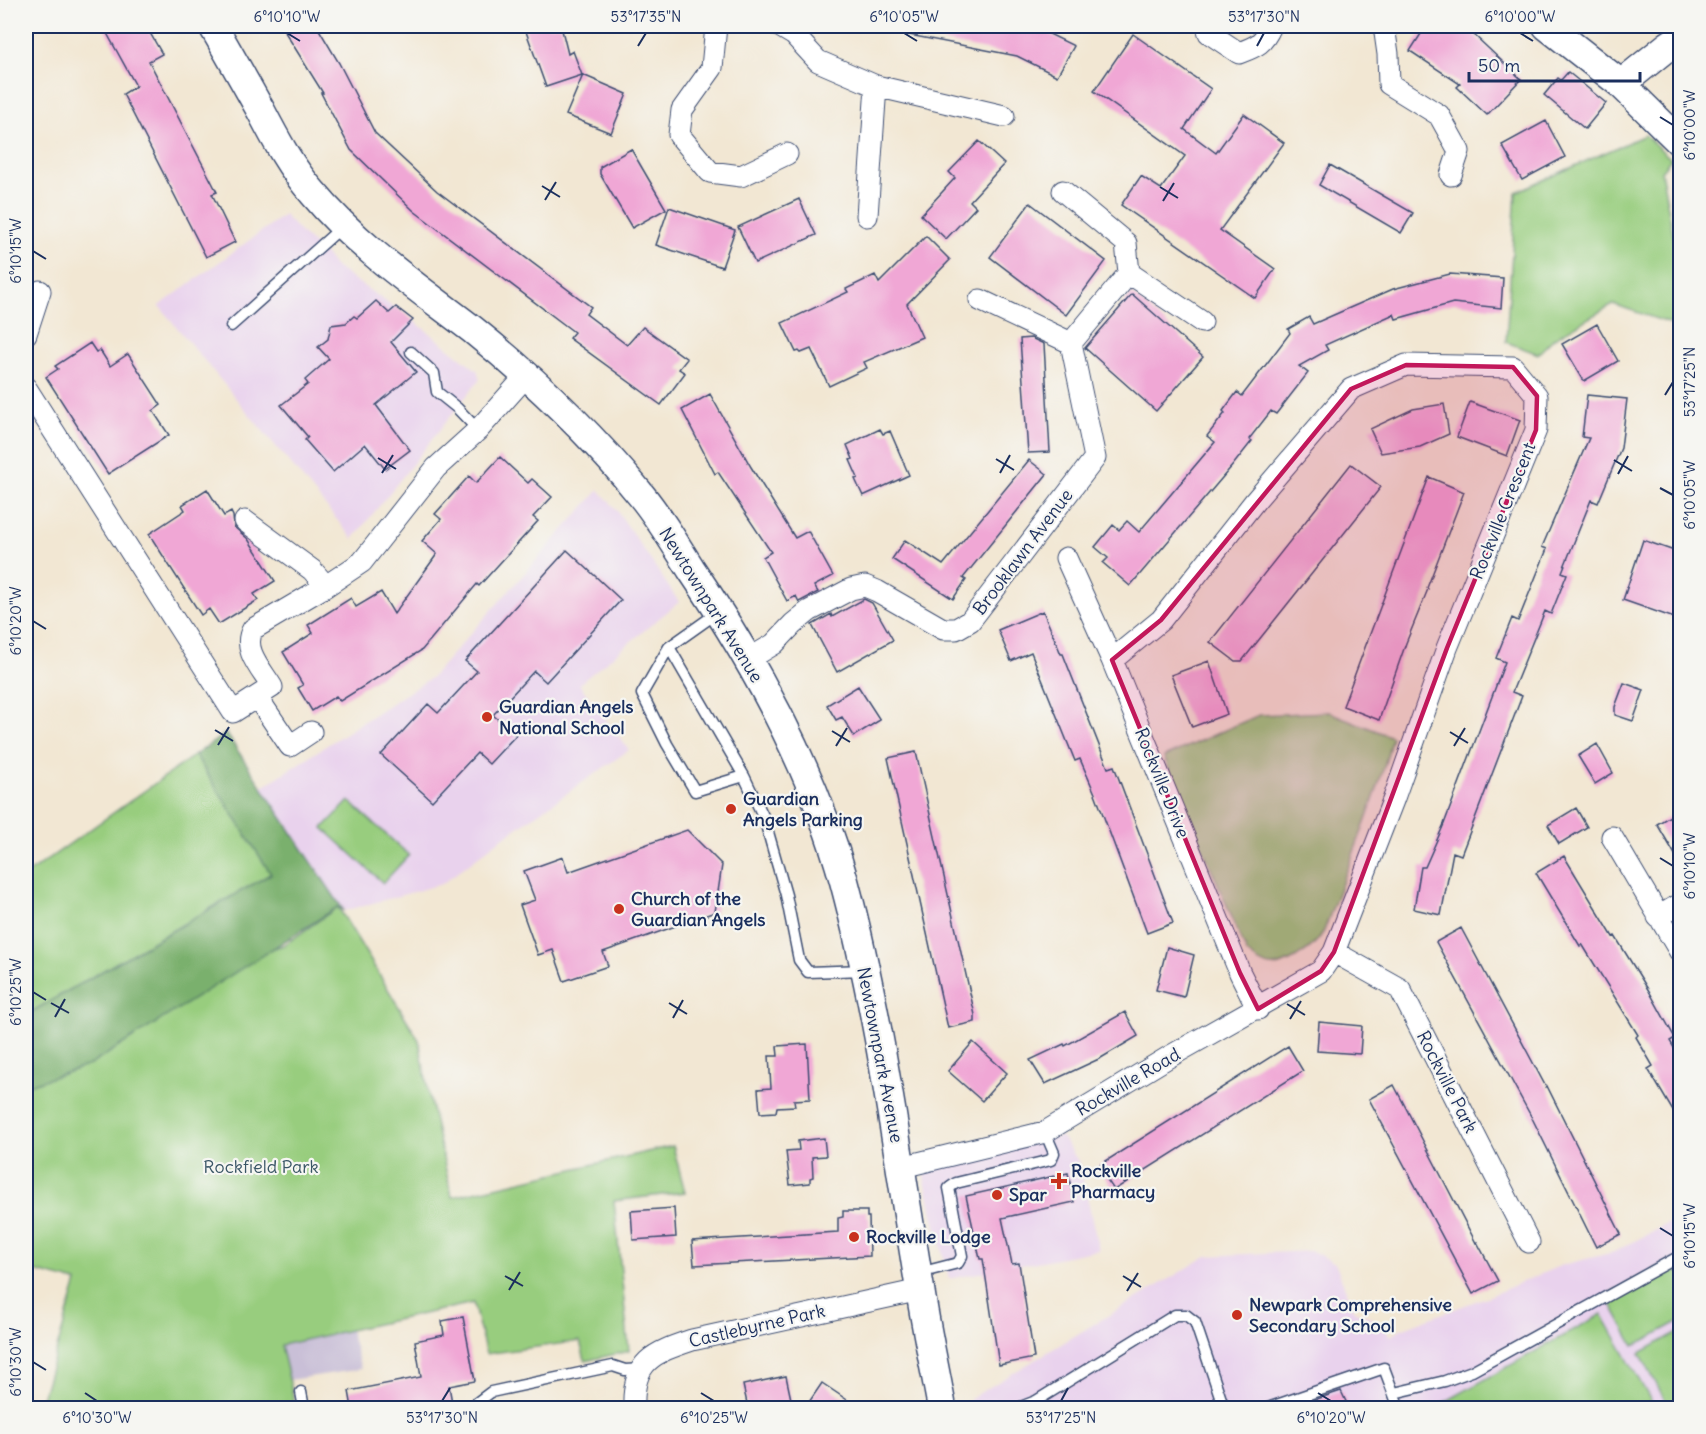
<svg xmlns="http://www.w3.org/2000/svg" width="1706" height="1434" font-family="Delius,sans-serif">
	<style>
		.built { fill: #e9d2ed }
		.industrial { fill: #c9bfd7 }
		.green { fill: #98cd7e; stroke: #5a7e6e; stroke-width: 1.5 }
		.forest { fill: #7ab06d; stroke: #4a7066; stroke-width: 1.5 }
		.building { fill: #f0a7d5 }
		.lines { fill: none; stroke-linecap: round; stroke-linejoin: round }
		.lane-casing { stroke: #3b4b70; stroke-width: 13 }
		.street-casing { stroke: #3b4b70; stroke-width: 23 }
		.secondary-casing { stroke: #3b4b70; stroke-width: 31 }
		.lane { stroke: #fff; stroke-width: 10 }
		.street { stroke: #fff; stroke-width: 21 }
		.secondary { stroke: #fff; stroke-width: 28 }
		.marked { fill: #c2185b; fill-opacity: 0.2; stroke: #c2185b; stroke-width: 4.5; stroke-linejoin: round }
		.ticks { fill: none; stroke: #1b2f5e; stroke-width: 2 }
		.poi-dot { fill: #c8321e; stroke: #f6f6f2; stroke-width: 2 }
		.labels { text-anchor: middle; stroke-width: 4.5; stroke-linejoin: round; paint-order: stroke }
		.street-label { font-size: 18px; fill: #1b2f5e; stroke: #f6f6f2 }
		.poi-label { font-size: 18px; font-weight: bold; fill: #1b2f5e; stroke: #f6f6f2; text-anchor: start }
		.park-label { font-size: 18px; fill: #3a5666; stroke: #f6f6f2 }
		.neatline { fill: none; stroke: #1b2f5e; stroke-width: 2 }
		.ticks-label { font-size: 15px; text-anchor: middle; fill: #1b2f5e }
	</style>
	<rect width="100%" height="100%" fill="#f6f6f2"/>
	<filter id="ink" filterUnits="userSpaceOnUse"><feTurbulence type="fractalNoise" baseFrequency=".0167" numOctaves="2"/><feDisplacementMap in="SourceGraphic" scale="12" xChannelSelector="R" yChannelSelector="G"/><feConvolveMatrix kernelMatrix="1 2 1 2 8 2 1 2 1" color-interpolation-filters="sRGB"/></filter>
	<filter id="wash" filterUnits="userSpaceOnUse"><feTurbulence type="fractalNoise" baseFrequency=".008" numOctaves="4" result="noise"/><feDisplacementMap in="SourceGraphic" scale="24" xChannelSelector="R" yChannelSelector="G"/><feGaussianBlur stdDeviation="1.35" result="paint"/><feColorMatrix in="noise" values="0 0 0 0 0 0 0 0 0 0 0 0 0 0 0 0 0 1.4 0 .05"/><feComposite in="paint" operator="in"/></filter>
	<g filter="url(#wash)">
		<rect width="100%" height="100%" fill="#f2e7d3"/>
		<path class="built" d="M284,215L303,235L326,255L334,266L413,320L478,371V375L480,379L353,539L159,306Z
			M599,490L616,509L679,602L579,684L629,750L497,842L442,884L344,911L261,788L432,677Z
			M1061,1136L1079,1162L1099,1250L949,1279L924,1177L928,1168Z
			M1680,1217V1408H971L970,1399L1207,1256L1312,1251L1335,1263L1355,1312L1371,1317L1383,1326L1391,1336L1401,1329L1492,1295L1562,1265L1614,1252Z"/>
		<path class="industrial" d="M350,1330L361,1369L289,1380L281,1345Z"/>
		<path class="green" d="M1645,135L1671,159L1661,171L1680,270V327L1613,304L1554,338L1538,354L1506,342L1516,192Z
			M1329,712L1392,737C1376,803 1347,867 1324,931C1316,944 1309,949 1297,957C1275,970 1267,970 1247,953L1164,757L1259,715Z
			M195,755L272,873L26,1015V875Z
			M349,801L409,855L383,883L323,828Z
			M338,907L419,1040L429,1096L452,1197L673,1146L685,1192L614,1201L629,1351L585,1361L580,1341L486,1354L473,1303L281,1345L296,1408H39L77,1282L26,1269V1064L90,1065L271,949L284,945Z
			M1672,1260L1680,1276V1321L1634,1346L1606,1295Z
			M1602,1314L1655,1408H1434Z
			M1680,1331V1397L1667,1404L1640,1353Z"/>
		<path class="forest" d="M226,733L344,911L338,907L90,1065L26,1086V1015L271,874L195,755Z"/>
		<g id="blocks">
			<path class="building" d="M103,26H146L162,54L149,61L217,192L212,194L235,242L206,257L123,94L136,86Z
				M296,26H317L339,63L375,133L437,191L591,307L586,314L627,345L643,327L687,359L679,369L685,373L661,405L569,338L574,332L414,211L351,150L321,93H323L285,32Z
				M524,26H561L568,54L573,51L582,75L546,87Z
				M905,26H1033L1074,46L1057,76L1017,56L904,34Z
				M1426,26H1462L1471,32L1521,79L1487,115L1457,87L1460,84L1410,51Z
				M1133,34L1211,89L1184,129L1216,153L1244,114L1284,143L1220,230L1275,269L1255,298L1121,205L1141,176L1161,189L1185,156L1094,91Z
				M1568,72L1606,103L1585,129L1544,95L1558,78L1561,80Z
				M583,75L627,94L611,133L566,115Z
				M1546,121L1565,157L1522,180L1502,145Z
				M979,141L1004,164L970,201L976,207L946,239L921,215L955,178L949,172Z
				M631,149L666,209L632,228L600,174V167Z
				M1330,165L1413,213L1401,233L1319,185Z
				M799,199L816,235L755,263L738,227Z
				M1030,203L1106,261L1066,315L990,257Z
				M669,207L735,230L722,267L656,245Z
				M926,236L950,260L907,304L922,337L864,362L867,368L829,386L811,349L801,353L799,351L796,352L782,323L848,292L846,289L875,275L879,283Z
				M1450,274L1503,278L1501,308L1453,303L1396,319L1394,314L1325,345L1328,350L1299,366L1308,373L1276,414L1271,411L1249,439L1252,441L1233,465L1130,586L1103,563L1108,558L1095,547L1113,525L1119,530L1127,521L1139,532L1215,442L1207,436L1225,413L1223,411L1237,392L1242,396L1290,333L1288,329L1309,317L1313,324L1393,289Z
				M1132,294L1203,357L1156,411L1085,348Z
				M376,301L389,313L396,307L413,320L391,342L416,372L376,405L410,450L385,469L365,444L333,472L305,440L308,437L281,405L308,384L305,380L329,359L318,347L328,339L331,325L346,323L354,316L357,318Z
				M1597,324L1618,361L1584,381L1562,344Z
				M1031,338L1044,344L1050,452L1028,453L1020,339Z
				M90,343L96,352L100,350L110,366L128,354L161,405L153,411L169,435L108,474L46,377L58,369L55,366Z
				M710,394L751,467L795,538L808,531L833,576L814,586L818,592L799,602L796,596L787,601L763,557L771,552L718,472L715,474L682,410Z
				M1587,395L1627,399L1621,448L1598,503L1591,500L1562,572L1567,574L1551,614L1545,611L1512,692L1522,696L1461,855L1453,852L1441,915L1414,909L1421,867H1425L1444,824L1505,662L1496,658L1512,618L1518,621L1547,549L1542,547L1589,438L1582,437Z
				M1470,402L1520,420L1507,456L1457,437Z
				M1444,404L1449,434L1420,447L1381,453L1370,429L1413,409Z
				M880,429L883,434L890,431L909,475L863,496L855,479L858,478L850,460L853,459L847,445Z
				M500,457L528,483L532,479L552,497L533,517L538,521L479,586L477,584L422,650L340,701L336,696L312,711L298,688L303,685L283,652L313,633L308,625L351,598L356,607L381,592L394,614L437,554L422,541L441,519L435,514L469,476L476,483Z
				M1029,460L1047,474L963,578L966,580L953,599L892,559L905,540L943,565Z
				M1351,464L1381,487L1242,661H1235L1210,642Z
				M1429,477L1464,492L1427,588L1428,589L1406,643L1379,720L1343,706Z
				M207,489L224,516L231,512L233,516L234,527L248,539L275,581L254,594L258,600L219,624L209,609L201,615L149,534L185,510L182,505Z
				M1643,540L1680,553V620L1623,600Z
				M567,550L621,600L546,682L534,671L493,715L516,735L489,764L477,753L432,801L381,755L428,704L438,713L477,671L465,661Z
				M864,599L872,603L893,640L837,672L812,625L831,614L832,617Z
				M1043,611L1061,654H1063L1108,768L1114,766L1173,923L1147,933L1096,796L1080,759L1075,761L1031,652L1011,661L998,630Z
				M1209,661L1227,714L1192,727L1171,675Z
				M1624,683L1644,690L1633,721L1615,715V707Z
				M858,686L880,720L854,736L842,717L836,720L827,705Z
				M1597,744L1613,773L1595,784L1578,756Z
				M916,752L975,1015V1022L948,1028L888,758Z
				M1576,808L1587,827L1559,844L1548,825Z
				M1680,810V863L1657,824Z
				M687,830L722,865L715,912L603,952L608,966L564,981L553,950L538,955L520,905L535,900L524,871L563,857L568,872Z
				M1564,856L1613,937L1615,936L1649,991L1675,1038L1670,1041L1680,1058V1123L1648,1069L1653,1066L1636,1037L1638,1035L1582,944L1580,946L1536,873Z
				M1461,928L1546,1087L1547,1086L1621,1234L1596,1247L1532,1118L1436,942Z
				M1167,947L1194,955L1184,997L1156,990Z
				M1125,1012L1138,1036L1101,1058L1045,1084L1030,1060L1064,1044L1065,1046Z
				M1319,1022L1362,1026L1360,1054L1317,1051Z
				M973,1042L1007,1073L982,1101L948,1071Z
				M807,1044L810,1099L794,1100L795,1106L777,1107L776,1112L760,1113L758,1089L771,1088L769,1056H778L777,1046Z
				M1288,1046L1303,1071L1114,1190L1098,1166Z
				M1394,1085L1476,1243L1477,1242L1498,1281L1473,1294L1369,1099Z
				M824,1138L826,1156L812,1157L813,1177L810,1178V1183L790,1185L786,1151L799,1150L798,1141Z
				M1068,1173L1074,1202L1002,1218L1012,1264L1019,1263L1034,1358L999,1365L983,1259H980L966,1196Z
				M674,1208L676,1237L633,1240L631,1211Z
				M843,1211H867V1217H869L870,1256L694,1265L692,1241L838,1232V1218L843,1217Z
				M463,1317L475,1381L449,1386L453,1408H352L349,1391L421,1377L415,1341L444,1335L442,1321Z
				M786,1376L792,1404L775,1408H748L743,1385Z
				M822,1383L859,1408H805Z
				M1341,1391L1349,1408H1292L1299,1405Z"/>
		</g>
	</g>
	<g filter="url(#ink)">
		<use href="#blocks" fill-opacity="0" stroke="#3b4b70" stroke-width="1.5"/>
		<g class="lines">
			<g class="lane-casing">
				<path id="lane" d="M231,326L343,226
					M411,352L434,373L437,392L457,408L478,430
					M717,613L669,647L642,694L667,744L695,791L744,776L764,818L786,895L799,960L808,972L865,970
					M669,647L744,776
					M919,1273L958,1263L962,1256L949,1188L956,1183L1051,1160L1054,1153L1045,1132
					M301,1392L304,1408
					M1394,1393L1445,1381L1472,1371L1680,1256
					M474,1408L475,1404L491,1392L613,1366L625,1370L642,1369
					M1018,1408L1036,1401L1175,1315H1186L1195,1322L1224,1408
					M1268,1408L1384,1368L1399,1408"/>
			</g>
			<g class="street-casing">
				<path id="street" d="M716,26L712,68L682,110L679,135L710,172L741,176L787,154
					M779,26L794,35L818,61L876,86L1004,116
					M1207,26L1209,33L1239,53C1257,46 1263,44 1271,26
					M1384,26L1388,54L1389,84L1439,115L1459,151L1451,175
					M1063,191L1126,243L1129,273L1071,343
					M867,216L876,86
					M1129,273L1202,322
					M26,334L40,291
					M26,388L233,712L272,687C262,670 241,649 253,629L326,586L362,562L436,468L478,430L526,376
					M245,521L312,570L326,586
					M1066,558L1112,660L1240,973L1258,1009
					M749,659L774,644L793,624L809,611L851,589L865,586L877,591L943,629H956L970,621L1095,458L1071,343L980,300
					M257,697L290,746L311,732
					M1612,837L1680,952
					M1658,917L1680,904
					M1334,952L1400,989L1529,1242
					M902,1167L1045,1132L1167,1058L1321,971L1334,952L1394,798L1447,648L1536,430L1537,396L1513,367L1406,365L1351,389L1255,501L1161,620L1112,660
					M634,1408C632,1361 653,1353 692,1340L920,1290"/>
			</g>
			<g class="secondary-casing">
				<path id="secondary" d="M213,26C229,54 245,82 261,111C276,140 291,168 313,193C358,247 417,287 473,330C534,379 591,434 641,495C660,518 675,544 691,569C756,665 813,769 844,881C880,1015 897,1152 920,1289C926,1329 935,1369 942,1408
					M1547,26L1621,84L1680,142
					M1621,84L1668,46L1680,38"/>
			</g>
			<use href="#lane" class="lane"/>
			<use href="#street" class="street"/>
			<use href="#secondary" class="secondary"/>
		</g>
	</g>
	<path class="marked" d="M1406,365L1513,367L1537,396L1536,430L1447,648L1334,952L1321,971L1258,1009L1240,973L1112,660L1161,620L1351,389Z"/>
	<path class="ticks" d="M287,33L300,41M904,33L917,41M1520,33L1533,41M638,46L646,33M1257,46L1264,33M1660,117L1673,125M542,186L560,197M1160,187L1178,198M545,200L556,182M1163,201L1174,183M33,251L46,259M1665,395L1673,382M378,458L396,469M996,459L1014,470M1614,460L1632,471M382,473L393,455M1000,473L1010,455M1618,474L1628,456M1660,488L1673,495M33,621L46,629M215,730L233,741M832,731L850,742M1450,732L1468,743M218,745L229,727M836,746L847,728M1454,746L1465,728M1660,858L1673,866M33,992L46,1000M51,1003L69,1013M669,1003L687,1014M1287,1004L1305,1015M55,1017L65,999M673,1018L683,1000M1290,1019L1301,1001M1660,1228L1673,1236M505,1276L523,1286M1123,1276L1141,1287M509,1290L520,1272M1127,1291L1138,1273M33,1362L46,1370M85,1393L97,1401M701,1393L714,1401M1318,1393L1331,1401M442,1401L450,1388M1061,1401L1068,1388"/>
	<g class="poi-dot">
		<circle cx="487" cy="717" r="6"/>
		<circle cx="731" cy="809" r="6"/>
		<circle cx="619" cy="909" r="6"/>
		<path d="M1056 1172h6v6h6v6h-6v6h-6v-6h-6v-6h6z"/>
		<circle cx="997" cy="1195" r="6"/>
		<circle cx="854" cy="1237" r="6"/>
		<circle cx="1237" cy="1315" r="6"/>
	</g>
	<g class="labels">
		<g class="street-label">
			<text transform="translate(1503 511) rotate(-68)" y="6">Rockville Crescent</text>
			<text transform="translate(1023 552) rotate(-53)" y="6">Brooklawn Avenue</text>
			<text transform="translate(711 605) rotate(58)" y="6">Newtownpark Avenue</text>
			<text transform="translate(1162 783) rotate(68)" y="6">Rockville Drive</text>
			<text transform="translate(880 1055) rotate(79)" y="6">Newtownpark Avenue</text>
			<text transform="translate(1128 1082) rotate(-30)" y="6">Rockville Road</text>
			<text transform="translate(1447 1082) rotate(63)" y="6">Rockville Park</text>
			<text transform="translate(757 1326) rotate(-13)" y="6">Castlebyrne Park</text>
		</g>
		<g class="poi-label">
			<text x="499" y="713">Guardian Angels<tspan x="499" dy="21">National School</tspan></text>
			<text x="743" y="805">Guardian<tspan x="743" dy="21">Angels Parking</tspan></text>
			<text x="631" y="905">Church of the<tspan x="631" dy="21">Guardian Angels</tspan></text>
			<text x="1071" y="1177">Rockville<tspan x="1071" dy="21">Pharmacy</tspan></text>
			<text x="1009" y="1201">Spar</text>
			<text x="866" y="1243">Rockville Lodge</text>
			<text x="1249" y="1311">Newpark Comprehensive<tspan x="1249" dy="21">Secondary School</tspan></text>
		</g>
		<g class="park-label">
			<text x="261" y="1173">Rockfield Park</text>
		</g>
	</g>
	<rect width="1706" height="1434" fill="none" stroke="#f6f6f2" stroke-width="66"/>
	<path d="M1469 72v9h171v-9" fill="none" stroke="#1b2f5e" stroke-width="3"/>
	<text x="1478" y="72" font-size="18" fill="#1b2f5e" stroke="#f6f6f2" stroke-width="4.5" paint-order="stroke">50 m</text>
	<rect x="33" y="33" width="1640" height="1368" class="neatline"/>
	<g class="ticks-label">
		<text x="287" y="22">6°10'10"W</text>
		<text x="646" y="22">53°17'35"N</text>
		<text x="904" y="22">6°10'05"W</text>
		<text x="1264" y="22">53°17'30"N</text>
		<text x="1520" y="22">6°10'00"W</text>
		<text transform="translate(1690 125) rotate(-90)" y="5">6°10'00"W</text>
		<text transform="translate(16 251) rotate(-90)" y="5">6°10'15"W</text>
		<text transform="translate(1690 382) rotate(-90)" y="5">53°17'25"N</text>
		<text transform="translate(1690 495) rotate(-90)" y="5">6°10'05"W</text>
		<text transform="translate(16 621) rotate(-90)" y="5">6°10'20"W</text>
		<text transform="translate(1690 866) rotate(-90)" y="5">6°10'10"W</text>
		<text transform="translate(16 992) rotate(-90)" y="5">6°10'25"W</text>
		<text transform="translate(1690 1236) rotate(-90)" y="5">6°10'15"W</text>
		<text transform="translate(16 1362) rotate(-90)" y="5">6°10'30"W</text>
		<text x="97" y="1423">6°10'30"W</text>
		<text x="442" y="1423">53°17'30"N</text>
		<text x="714" y="1423">6°10'25"W</text>
		<text x="1061" y="1423">53°17'25"N</text>
		<text x="1331" y="1423">6°10'20"W</text>
	</g>
</svg>
